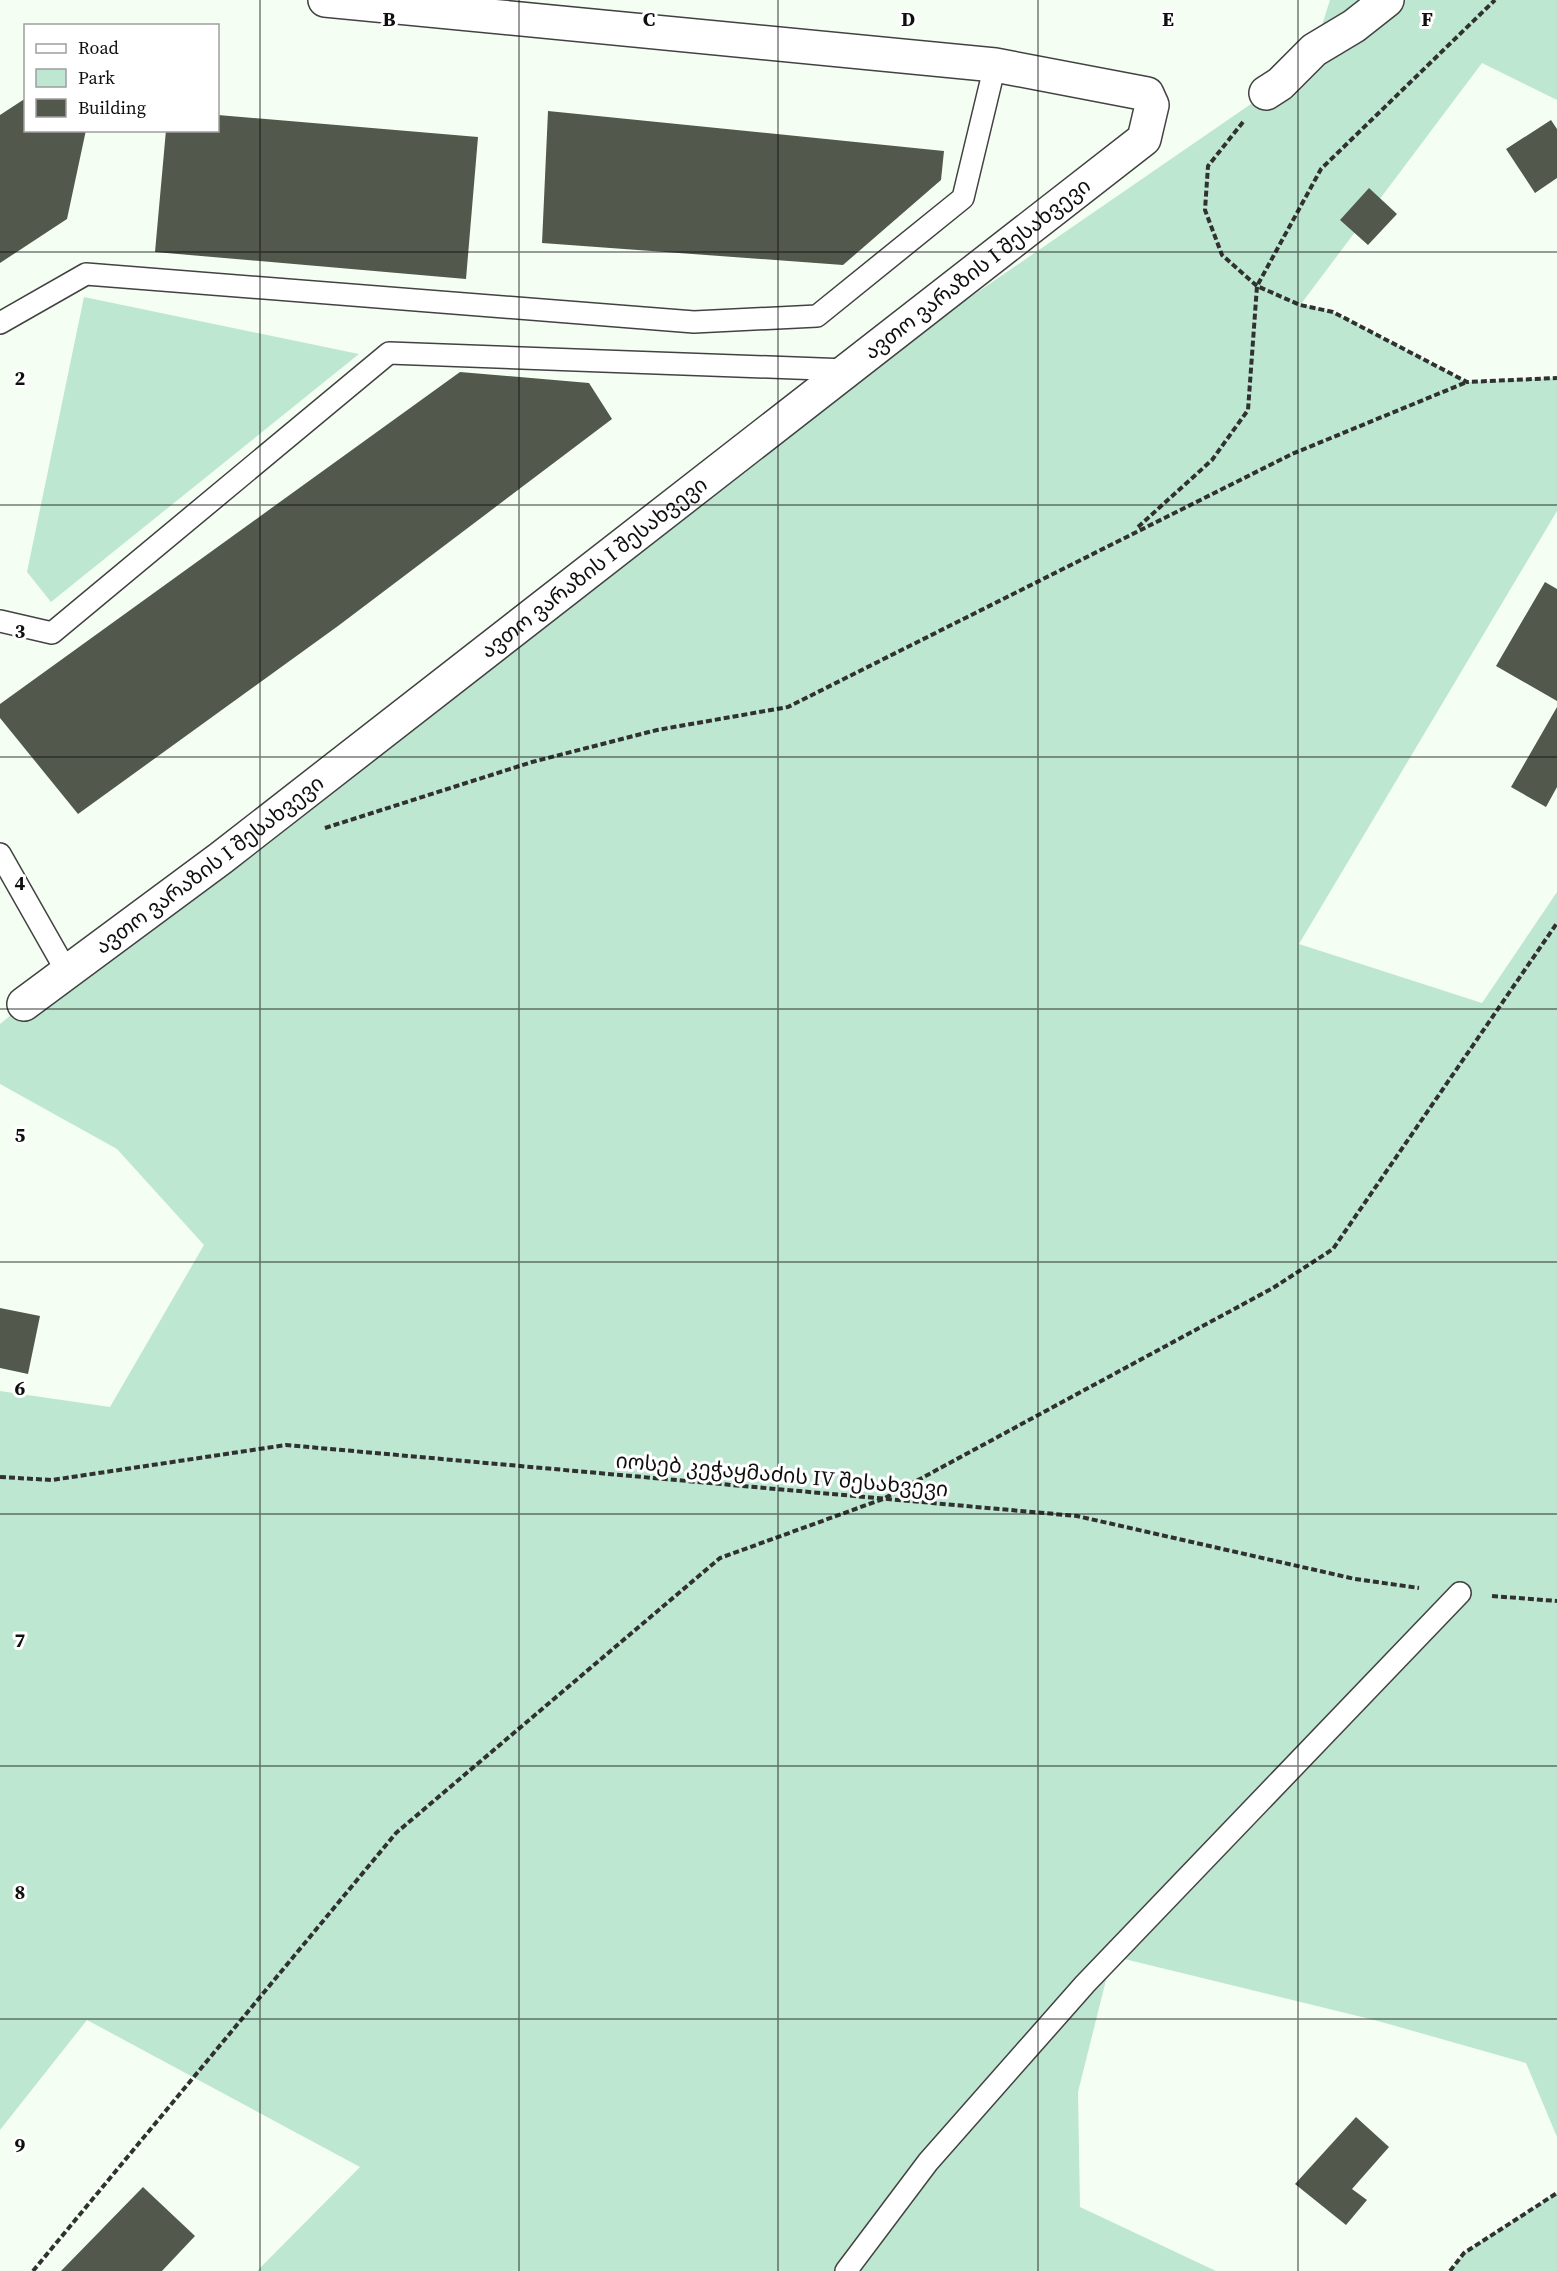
<svg xmlns="http://www.w3.org/2000/svg" width="1557" height="2271" font-family="'Source Serif 4','Noto Sans Georgian',serif">
	<style>
		.green { fill: #bee7d2 }
		.building { fill: #53584c }
		.lines { fill: none; stroke-linecap: round; stroke-linejoin: round }
		.lane-casing { stroke: #424242; stroke-width: 24 }
		.street-casing { stroke: #424242; stroke-width: 36 }
		.path { stroke: #313131; stroke-width: 4; stroke-dasharray: 6 3; stroke-linecap: butt }
		.lane { stroke: #fff; stroke-width: 21 }
		.street { stroke: #fff; stroke-width: 33 }
		.grid { fill: none; stroke: #0f0f0f; stroke-width: 1.5; stroke-opacity: 0.55 }
		.labels { text-anchor: middle; stroke-width: 6; stroke-linejoin: round; paint-order: stroke }
		.street-label { font-size: 21px; fill: #0f0f0f; stroke: #fff }
		.grid-label { font-size: 20px; text-anchor: middle; font-weight: bold; fill: #0f0f0f; stroke: #fff; stroke-width: 6; stroke-linejoin: round; paint-order: stroke }
	</style>
	<rect width="100%" height="100%" fill="#f5fef3"/>
	<path class="green" d="M1330,0H1557V100L1482,63L1301,304L1333,312L1467,382L1557,378V511L1299,944L1482,1003L1557,892V2137L1526,2063L1378,2021L1112,1956L1078,2092L1080,2207L1216,2271H257L360,2167L87,2020L0,2130V1391L110,1407L204,1245L117,1149L0,1084V1024L189,868L911,338L1280,84L1314,50Z
		M84,297L359,354L51,602L27,572Z
		M1557,2193V2271H1450L1464,2253Z"/>
	<path class="building" d="M26,98V130H86L67,219L0,263V115Z
		M548,111L944,151L941,180L843,265L542,243Z
		M218,115L478,137L466,279L155,252L166,130H218Z
		M1551,120L1557,129V178L1535,193L1506,149Z
		M1369,188L1397,214L1368,245L1340,220Z
		M460,372L589,383L612,419L338,626L78,814L0,718V704Z
		M1545,582L1557,589V701L1496,666Z
		M1557,707V787L1546,807L1511,787Z
		M0,1308L40,1316L28,1374L0,1368Z
		M1356,2117L1389,2147L1352,2189L1367,2200L1346,2225L1295,2184Z
		M143,2187L195,2236L162,2271H61Z"/>
	<g class="lines">
		<g class="lane-casing">
			<path id="lane" d="M0,323L86,274L694,322L817,316L963,198L995,65
				M0,621L52,633L389,353L847,370
				M0,854L67,972
				M846,2271L928,2162L1085,1984L1460,1593"/>
		</g>
		<g class="street-casing">
			<g id="street">
				<path d="M1266,93L1280,84L1314,50L1354,26L1387,0"/>
				<path id="s1" d="M24,1004L221,858L1144,139L1152,105L1147,94L995,65L325,0"/>
			</g>
		</g>
		<path class="path" d="M1243,122L1208,166L1205,210L1222,255L1257,286L1300,305L1333,312L1467,382L1557,378
			M1138,527L1212,460L1248,410L1257,286L1321,169L1495,0
			M325,828L532,762L657,730L788,707L1292,454L1467,382
			M0,1477L52,1480L286,1445L1077,1516L1355,1579L1419,1588
			M1492,1596L1557,1601
			M33,2271L396,1833L720,1558L883,1499L1273,1288L1333,1249L1557,923
			M1450,2271L1464,2253L1557,2193"/>
		<use href="#lane" class="lane"/>
		<use href="#street" class="street"/>
	</g>
	<path class="grid" d="M260,0V2271M519,0V2271M778,0V2271M1038,0V2271M1298,0V2271M0,252H1557M0,505H1557M0,757H1557M0,1009H1557M0,1262H1557M0,1514H1557M0,1766H1557M0,2019H1557"/>
	<g class="labels">
		<g class="street-label">
			<text dy="7" stroke="none"><textPath href="#s1" startOffset="1204">ავთო ვარაზის I შესახვევი</textPath></text>
			<text dy="7" stroke="none"><textPath href="#s1" startOffset="718">ავთო ვარაზის I შესახვევი</textPath></text>
			<text dy="7" stroke="none"><textPath href="#s1" startOffset="232">ავთო ვარაზის I შესახვევი</textPath></text>
			<text transform="translate(782 1475) rotate(5)" y="7">იოსებ კეჭაყმაძის IV შესახვევი</text>
		</g>
	</g>
	<g class="grid-label">
		<text x="389" y="26">B</text>
		<text x="649" y="26">C</text>
		<text x="908" y="26">D</text>
		<text x="1168" y="26">E</text>
		<text x="1427" y="26">F</text>
		<text x="20" y="385">2</text>
		<text x="20" y="638">3</text>
		<text x="20" y="890">4</text>
		<text x="20" y="1142">5</text>
		<text x="20" y="1395">6</text>
		<text x="20" y="1647">7</text>
		<text x="20" y="1899">8</text>
		<text x="20" y="2152">9</text>
	</g>
	<rect x="24" y="24" width="195" height="108" fill="#ffffff" stroke="#9f9f9f" stroke-width="1.5"/>
	<rect x="36" y="44" width="30" height="9" fill="#ffffff" stroke="#9f9f9f" stroke-width="1.5"/>
	<text x="78" y="54" font-size="18" fill="#0f0f0f">Road</text>
	<rect x="36" y="69" width="30" height="18" fill="#bee7d2" stroke="#9f9f9f" stroke-width="1.5"/>
	<text x="78" y="84" font-size="18" fill="#0f0f0f">Park</text>
	<rect x="36" y="99" width="30" height="18" fill="#53584c" stroke="#9f9f9f" stroke-width="1.5"/>
	<text x="78" y="114" font-size="18" fill="#0f0f0f">Building</text>
</svg>
